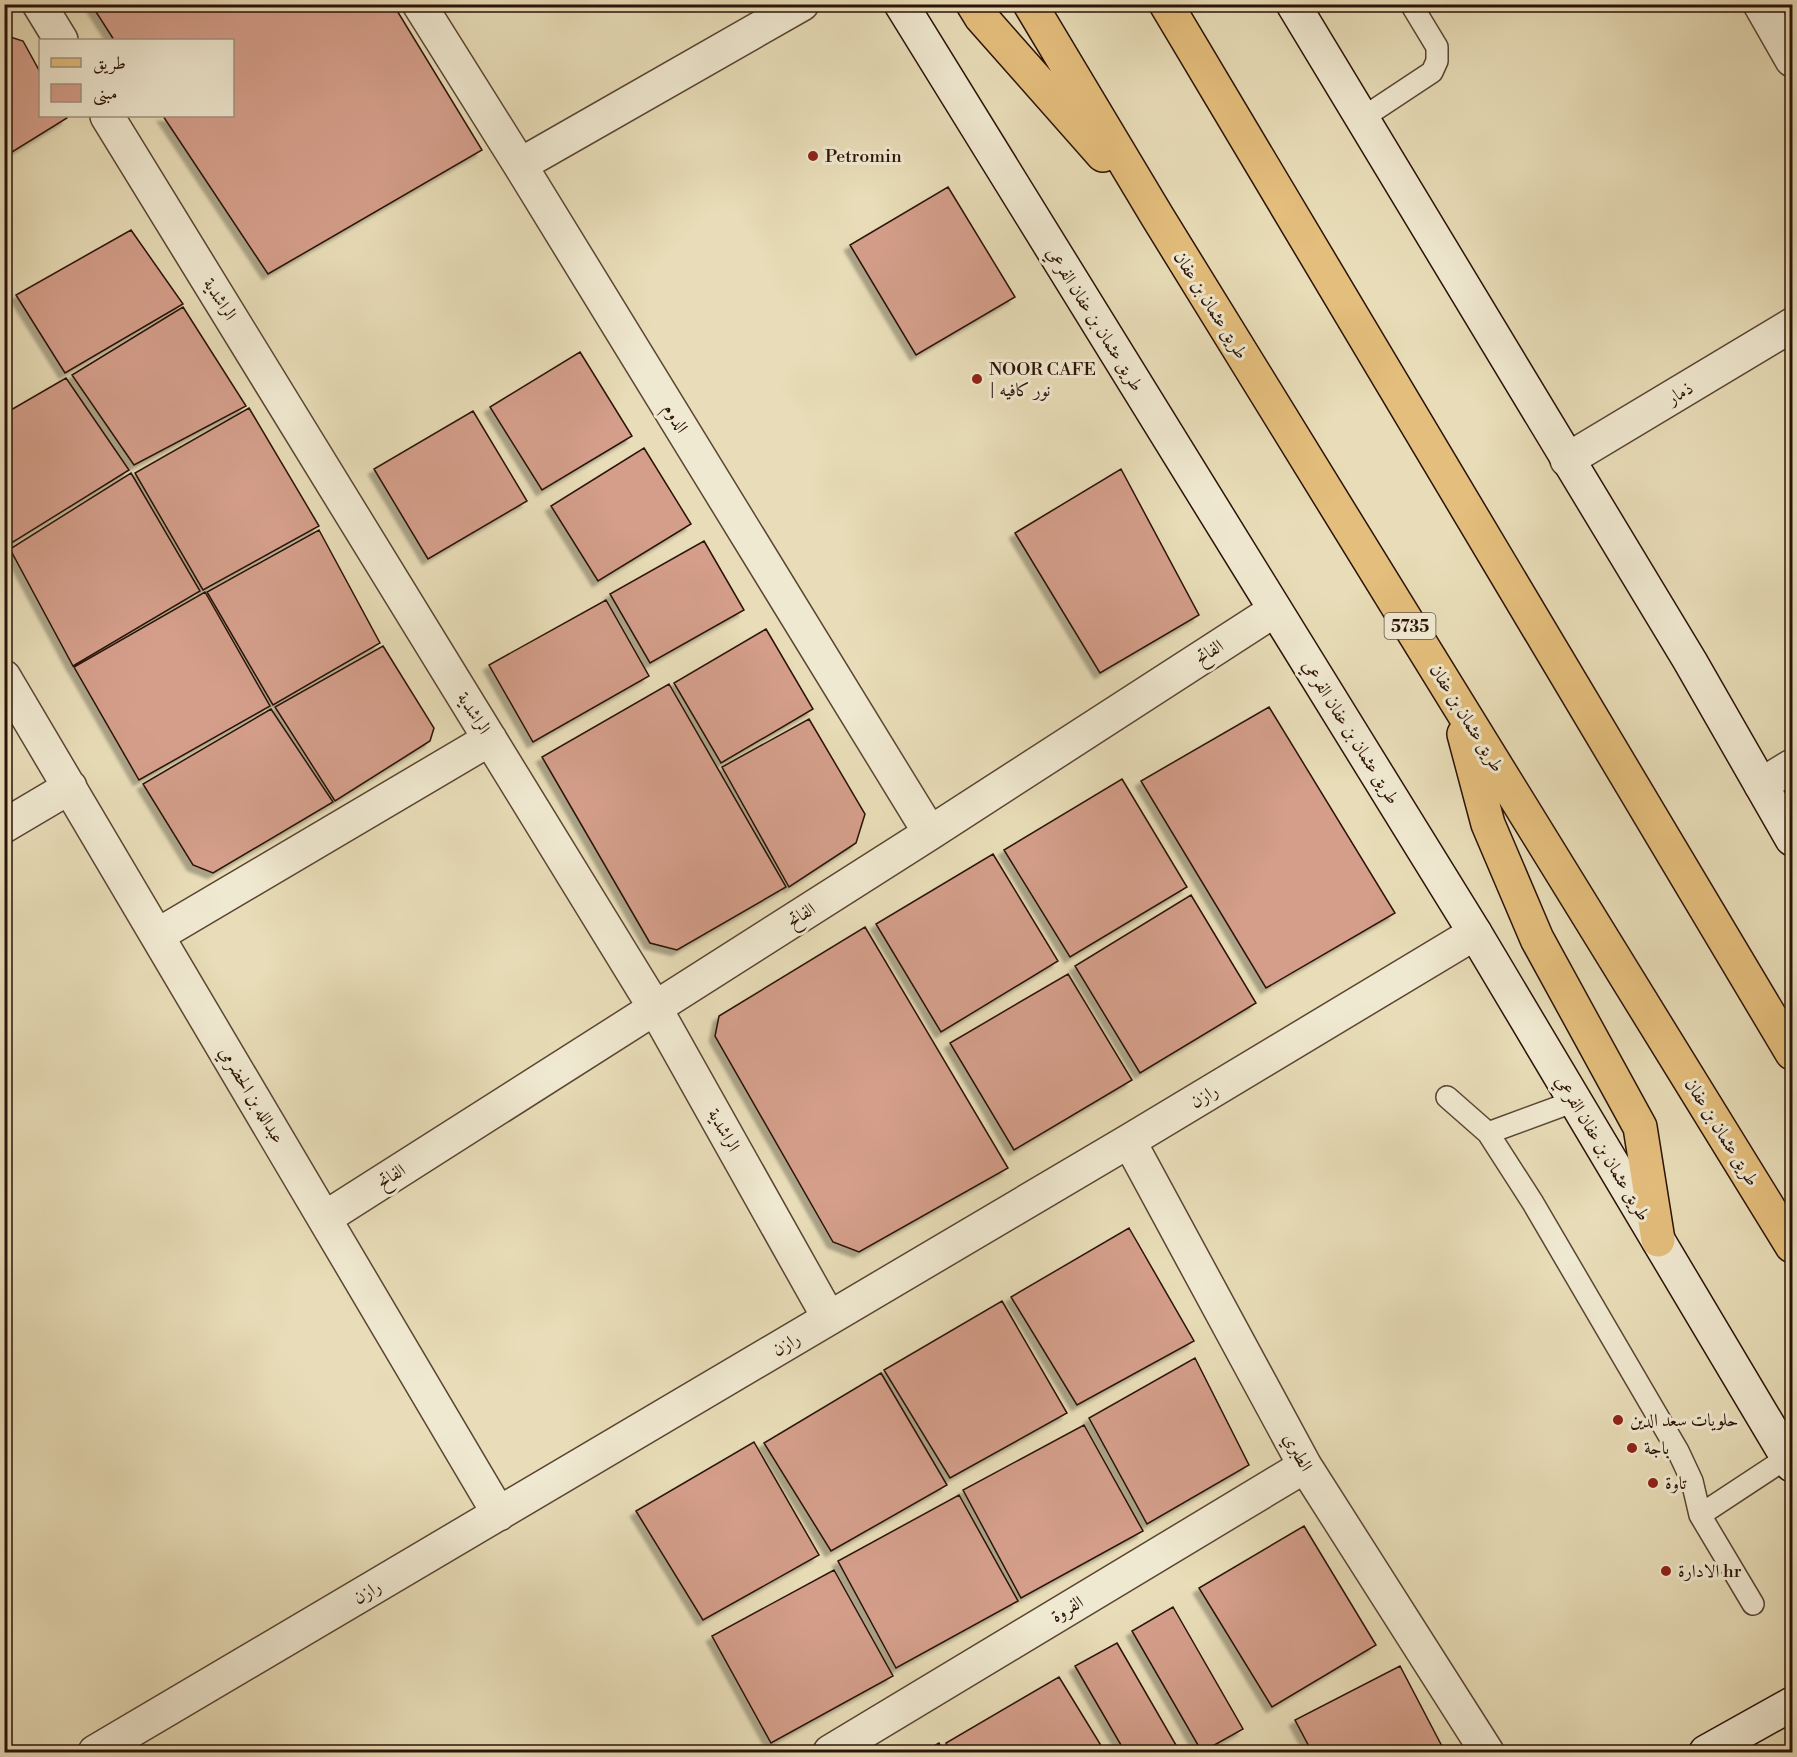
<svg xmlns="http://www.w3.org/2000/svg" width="1797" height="1757" font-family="'Libre Bodoni',Amiri,serif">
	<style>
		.building { fill: #d49e8a; stroke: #2b1207; stroke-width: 1.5; filter: url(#shadow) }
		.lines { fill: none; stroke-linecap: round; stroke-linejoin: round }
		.lane-casing { stroke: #5a4533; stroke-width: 24 }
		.street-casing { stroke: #5a4533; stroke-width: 36 }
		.secondary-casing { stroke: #2b1207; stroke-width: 36 }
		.primary-casing { stroke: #2b1207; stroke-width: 36 }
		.lane { stroke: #f0e9d1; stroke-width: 21 }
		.street { stroke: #f0e9d1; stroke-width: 33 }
		.secondary { stroke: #f0e9d1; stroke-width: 33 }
		.primary { stroke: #e4be7c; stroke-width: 33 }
		.poi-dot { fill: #8f2418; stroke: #f0e9d1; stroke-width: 2 }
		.labels { text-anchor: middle; stroke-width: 6; stroke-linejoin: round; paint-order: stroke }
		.shield { fill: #f0e9d1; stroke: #665244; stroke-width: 1.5 }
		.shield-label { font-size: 16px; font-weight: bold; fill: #2b1207 }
		.poi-label { font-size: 18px; fill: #2b1207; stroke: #f0e9d1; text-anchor: start }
		.street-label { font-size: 18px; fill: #2b1207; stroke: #f0e9d1 }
	</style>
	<defs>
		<filter id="shadow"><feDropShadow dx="-5.5" dy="5.5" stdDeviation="1.5" flood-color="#0004"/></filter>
	</defs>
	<rect width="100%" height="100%" fill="#e8ddb8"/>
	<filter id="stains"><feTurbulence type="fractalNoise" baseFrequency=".00333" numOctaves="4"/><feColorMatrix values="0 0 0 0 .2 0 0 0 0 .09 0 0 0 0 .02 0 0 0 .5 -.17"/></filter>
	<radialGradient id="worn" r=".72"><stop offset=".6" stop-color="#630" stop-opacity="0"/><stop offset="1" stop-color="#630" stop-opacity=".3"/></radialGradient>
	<path class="building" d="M91,4H393L482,150L268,274L163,116H232V40H114Z
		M4,35L23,41L40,72V116H66L67,118L4,157Z
		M948,187L1015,297L916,355L850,245Z
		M131,230L183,304L65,373L16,295Z
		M183,307L246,406L134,465L72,375Z
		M580,352L632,436L542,490L490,407Z
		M66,378L129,470L5,547L4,414Z
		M249,408L319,526L203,590L135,473Z
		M473,411L527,501L428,559L374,469Z
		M644,448L691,524L598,581L551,506Z
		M1121,469L1199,615L1100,673L1015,533Z
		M131,473L200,591L73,666L10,549Z
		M319,530L380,643L273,705L207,592Z
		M704,541L744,610L650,663L610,594Z
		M205,592L270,706L139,780L74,667Z
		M606,600L649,676L533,742L489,665Z
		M766,629L813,709L721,763L674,683Z
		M383,646L434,728L430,741L335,801L275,707Z
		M669,684L786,887L677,950L650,943L542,757Z
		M1269,707L1395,913L1266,988L1141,781Z
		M271,709L333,802L213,873L193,865L143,784Z
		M809,719L865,814L856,843L789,887L722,767Z
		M1122,779L1187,887L1070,957L1004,850Z
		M993,854L1058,961L941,1032L876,924Z
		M1191,895L1256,1003L1140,1073L1075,966Z
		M865,927L1008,1168L859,1252L833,1242L715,1036L719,1016Z
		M1068,974L1132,1080L1014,1150L950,1043Z
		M1129,1228L1194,1341L1077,1405L1011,1297Z
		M1002,1301L1067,1413L950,1478L884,1370Z
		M1195,1358L1249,1465L1147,1524L1089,1418Z
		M881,1373L947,1485L831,1551L764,1443Z
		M1084,1425L1143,1531L1021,1598L963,1490Z
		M754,1442L819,1555L703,1620L636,1511Z
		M959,1495L1018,1601L896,1668L838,1561Z
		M1304,1526L1376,1645L1272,1707L1199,1588Z
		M834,1570L893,1676L771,1743L712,1636Z
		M1173,1607L1243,1729L1202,1752L1132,1631Z
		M1117,1643L1180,1752H1125L1075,1666Z
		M1400,1666L1445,1752H1312L1295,1720Z
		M1059,1677L1105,1752H951L946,1743Z
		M939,1743L944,1752H923Z
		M1255,1747L1258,1752H1245Z"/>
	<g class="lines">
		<g class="lane-casing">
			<path id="lane" d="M1361,119L1432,72L1437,61V47L1411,4
				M1447,1097L1488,1133L1533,1203L1678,1451L1692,1481L1700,1515L1753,1604
				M1488,1133L1575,1101
				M1700,1515L1788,1457"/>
		</g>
		<g class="street-casing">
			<path id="street" d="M39,4L61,40
				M419,4L520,165L930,833
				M1760,4L1792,60
				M107,116L655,1008L829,1318
				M520,165L802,4
				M1567,460L1792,325
				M4,677L499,1514
				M1761,785L1792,766
				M4,826L70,787
				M158,935L490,739
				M1129,1141L1305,1466L1487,1752
				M325,1218L930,833L1275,610
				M95,1752L1129,1141L1475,933
				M830,1752L1305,1466"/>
		</g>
		<g class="secondary-casing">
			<path id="secondary" d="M901,4L1475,933L1792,1465
				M1293,4L1690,661L1792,839
				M1706,1752L1792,1704"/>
		</g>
		<g class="primary-casing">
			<path id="primary" d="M973,4L981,17L1103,155
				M1030,4L1157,216L1792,1246
				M1166,4L1792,1053
				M1464,734L1488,824L1537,939L1640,1127L1658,1240"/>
		</g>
		<use href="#lane" class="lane"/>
		<use href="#street" class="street"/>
		<use href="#secondary" class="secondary"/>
		<use href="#primary" class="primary"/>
	</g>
	<g class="poi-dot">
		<circle cx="813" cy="156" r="6"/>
		<circle cx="977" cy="379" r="6"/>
		<circle cx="1618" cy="1420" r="6"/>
		<circle cx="1632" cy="1448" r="6"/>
		<circle cx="1653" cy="1483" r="6"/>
		<circle cx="1666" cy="1571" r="6"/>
	</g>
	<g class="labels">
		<rect class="shield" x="1384.5" y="613" width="51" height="26" rx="4.5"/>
		<g class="shield-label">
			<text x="1410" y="632">5735</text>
		</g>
		<g class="poi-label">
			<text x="825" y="162">Petromin</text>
			<text x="989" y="375">NOOR CAFE<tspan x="989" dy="21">| نور كافيه</tspan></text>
			<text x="1630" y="1426">حلويات سعد الدين</text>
			<text x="1644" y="1454">باجة</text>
			<text x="1665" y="1489">تاوة</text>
			<text x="1678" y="1577">الادارة hr</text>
		</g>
		<g class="street-label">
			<text transform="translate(220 299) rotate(58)" y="6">الراشدية</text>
			<text transform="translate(1211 305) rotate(58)" y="6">طريق عثمان بن عفان</text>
			<text transform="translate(1095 319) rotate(58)" y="6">طريق عثمان بن عفان الفرعي</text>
			<text transform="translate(1680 393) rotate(-31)" y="6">ذمار</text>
			<text transform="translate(676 418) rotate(59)" y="6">الدوم</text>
			<text transform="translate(1209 652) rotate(-33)" y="6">الفاتح</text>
			<text transform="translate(474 713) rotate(58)" y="6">الراشدية</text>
			<text transform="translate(1467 718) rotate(58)" y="6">طريق عثمان بن عفان</text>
			<text transform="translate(1351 732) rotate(58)" y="6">طريق عثمان بن عفان الفرعي</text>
			<text transform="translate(801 915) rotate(-32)" y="6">الفاتح</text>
			<text transform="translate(252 1095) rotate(59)" y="6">عبدالله بن الحضرمي</text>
			<text transform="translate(1204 1096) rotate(-31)" y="6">رازن</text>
			<text transform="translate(724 1130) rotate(61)" y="6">الراشدية</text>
			<text transform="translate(1722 1132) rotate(58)" y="6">طريق عثمان بن عفان</text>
			<text transform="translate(1603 1148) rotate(59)" y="6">طريق عثمان بن عفان الفرعي</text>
			<text transform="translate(391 1176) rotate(-32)" y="6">الفاتح</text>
			<text transform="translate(786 1344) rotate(-31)" y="6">رازن</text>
			<text transform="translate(1298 1452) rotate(61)" y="6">الطبري</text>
			<text transform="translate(367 1592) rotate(-31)" y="6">رازن</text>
			<text transform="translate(1067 1609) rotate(-31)" y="6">الفروة</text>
		</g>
	</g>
	<rect width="1797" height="1757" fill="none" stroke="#e8ddb8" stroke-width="24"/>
	<rect x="6" y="6" width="1785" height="1745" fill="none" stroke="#2b1207" stroke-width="3"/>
	<rect x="12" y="12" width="1773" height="1733" fill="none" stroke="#2b1207" stroke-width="1.5"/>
	<rect x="39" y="39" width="195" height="78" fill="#f0e9d1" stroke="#a19380" stroke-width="1.5"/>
	<rect x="51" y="58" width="30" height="9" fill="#e4be7c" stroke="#a19380" stroke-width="1.5"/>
	<text x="93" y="69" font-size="18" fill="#2b1207">طريق</text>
	<rect x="51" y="84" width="30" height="18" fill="#d49e8a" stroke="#a19380" stroke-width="1.5"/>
	<text x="93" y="99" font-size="18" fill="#2b1207">مبنى</text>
	<rect width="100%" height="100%" filter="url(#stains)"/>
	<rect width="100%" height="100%" fill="url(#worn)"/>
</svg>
